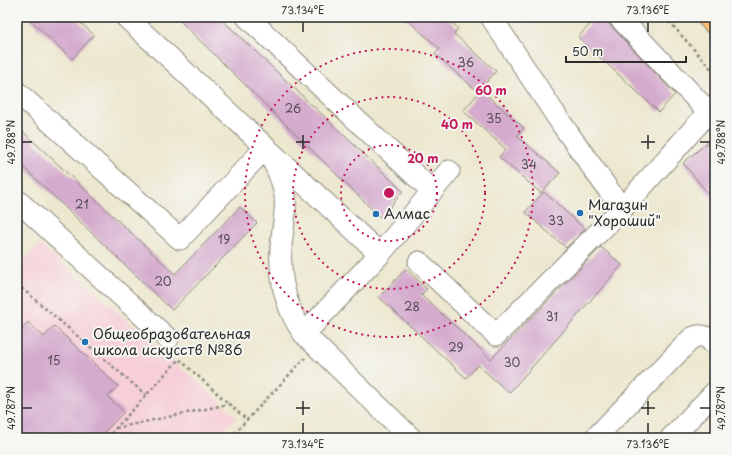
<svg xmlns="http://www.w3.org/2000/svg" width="732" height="455" font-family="'Playpen Sans',sans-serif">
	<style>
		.built { fill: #f6cfd8 }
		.building { fill: #d4aacd }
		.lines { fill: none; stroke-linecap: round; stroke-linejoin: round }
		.minor-casing { stroke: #8c897c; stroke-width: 23 }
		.highway-casing { stroke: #8c897c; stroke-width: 24 }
		.path { stroke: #8c897c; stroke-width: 2.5; stroke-dasharray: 3 3; stroke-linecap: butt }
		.minor { stroke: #fff; stroke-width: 21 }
		.highway { stroke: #febb71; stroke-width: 22 }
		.ticks { fill: none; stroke: #2b2b2b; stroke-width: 1.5 }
		.ring { fill: none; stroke: #c2185b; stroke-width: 2; stroke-dasharray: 2 4 }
		.poi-dot { fill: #1f6fb2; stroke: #f6f6f2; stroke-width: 1.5 }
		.labels { text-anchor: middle; stroke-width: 4; stroke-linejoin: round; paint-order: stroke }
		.number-label { font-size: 12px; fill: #554b54 }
		.poi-label { font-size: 14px; fill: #2b2b2b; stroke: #f6f6f2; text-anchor: start }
		.centre { fill: #c2185b; stroke: #f6f6f2; stroke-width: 2 }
		.ring-label { font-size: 12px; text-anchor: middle; font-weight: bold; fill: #c2185b; stroke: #f6f6f2; stroke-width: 4; stroke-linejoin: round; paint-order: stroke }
		.neatline { fill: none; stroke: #2b2b2b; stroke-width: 1.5 }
		.ticks-label { font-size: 10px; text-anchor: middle; fill: #2b2b2b }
	</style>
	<rect width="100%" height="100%" fill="#f6f6f2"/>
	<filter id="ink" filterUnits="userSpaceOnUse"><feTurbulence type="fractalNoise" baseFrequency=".025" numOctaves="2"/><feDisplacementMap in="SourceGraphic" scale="8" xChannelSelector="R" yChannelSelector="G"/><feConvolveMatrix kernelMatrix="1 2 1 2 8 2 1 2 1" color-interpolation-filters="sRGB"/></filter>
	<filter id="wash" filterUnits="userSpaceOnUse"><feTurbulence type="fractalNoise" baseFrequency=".012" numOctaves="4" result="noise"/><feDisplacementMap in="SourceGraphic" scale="16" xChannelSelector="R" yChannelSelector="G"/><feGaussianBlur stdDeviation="0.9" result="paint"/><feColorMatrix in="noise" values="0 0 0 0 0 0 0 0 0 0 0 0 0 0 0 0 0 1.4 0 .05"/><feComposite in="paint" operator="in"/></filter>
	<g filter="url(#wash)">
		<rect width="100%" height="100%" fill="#ece7ce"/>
		<path class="built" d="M40,244L237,417L216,438H17V268Z"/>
		<g id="blocks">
			<path class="building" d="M27,17H74L94,35L72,59Z
				M176,17H219L403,191L381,218Z
				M404,17H445L458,28L454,34L496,71L478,92L435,54L440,49Z
				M597,17H607L610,25L675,94L659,112L578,37Z
				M481,90L524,128L517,136L560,173L541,193L499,157L506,149L463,111Z
				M17,126L175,274L240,207L257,223L172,310L17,161Z
				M715,136V202L683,163Z
				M544,192L585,229L566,248L525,212Z
				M601,247L622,265L509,393L478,365L466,378L379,297L406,269L427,289L421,295L491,359Z
				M28,322L44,337L54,326L118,386L108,397L124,412L99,438H17V334Z"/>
		</g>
	</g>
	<g filter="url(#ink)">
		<use href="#blocks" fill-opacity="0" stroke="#8c897c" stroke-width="1"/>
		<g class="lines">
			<g class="minor-casing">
				<path id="minor" d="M126,17L380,254L449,171
					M247,17L432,191
					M491,17L561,123L622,209
					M619,17L715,119
					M17,92L180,239L266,147C274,163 282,177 285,195C287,212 282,230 281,247C279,279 285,308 304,334
					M17,200L168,339
					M380,254L304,334L411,438
					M419,262L496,335L622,209L715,105
					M596,437L692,338C703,333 707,337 715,345
					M671,438L715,392"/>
			</g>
			<g class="highway-casing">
				<path id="highway" d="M708,17L715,24"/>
			</g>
			<path class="path" d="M665,17L715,73
				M17,284L146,395
				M116,428L229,404
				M107,438L179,359L247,420
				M230,438L305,358"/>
			<use href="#minor" class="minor"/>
			<use href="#highway" class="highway"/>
		</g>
	</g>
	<path class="ticks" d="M303,22V32M648,22V32M303,135V149M648,135V149M22,142H32M296,142H310M641,142H655M700,142H710M303,401V415M648,401V415M22,408H32M296,408H310M641,408H655M700,408H710M303,423V433M648,423V433"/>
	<g class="ring">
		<circle cx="389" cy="193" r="48"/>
		<circle cx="389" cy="193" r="96"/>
		<circle cx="389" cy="193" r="144"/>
	</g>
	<g class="poi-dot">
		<circle cx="580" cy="213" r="4"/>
		<circle cx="376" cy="214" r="4"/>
		<circle cx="85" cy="342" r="4"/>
	</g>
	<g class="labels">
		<g class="number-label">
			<text x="466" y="67">36</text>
			<text x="293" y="113">26</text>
			<text x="494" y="123">35</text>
			<text x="529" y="169">34</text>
			<text x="82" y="209">21</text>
			<text x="556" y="225">33</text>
			<text x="224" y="244">19</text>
			<text x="163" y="286">20</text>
			<text x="412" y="311">28</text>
			<text x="552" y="321">31</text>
			<text x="456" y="352">29</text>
			<text x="54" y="365">15</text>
			<text x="512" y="367">30</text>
		</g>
		<g class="poi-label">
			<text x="588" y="210">Магазин<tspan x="588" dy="16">"Хороший"</tspan></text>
			<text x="384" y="219">Алмас</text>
			<text x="93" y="339">Общеобразовательная<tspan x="93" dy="16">школа искусств №86</tspan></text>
		</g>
	</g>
	<circle cx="389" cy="193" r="6" class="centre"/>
	<g class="ring-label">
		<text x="491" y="95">60 m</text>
		<text x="457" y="129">40 m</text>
		<text x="423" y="163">20 m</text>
	</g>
	<rect width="732" height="455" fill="none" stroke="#f6f6f2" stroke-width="44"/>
	<path d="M566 56v6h120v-6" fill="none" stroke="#2b2b2b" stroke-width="2"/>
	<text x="572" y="56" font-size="12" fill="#2b2b2b" stroke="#f6f6f2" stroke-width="3" paint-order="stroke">50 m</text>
	<rect x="22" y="22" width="688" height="411" class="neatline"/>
	<g class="ticks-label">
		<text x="303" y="14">73.134°E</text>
		<text x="648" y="14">73.136°E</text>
		<text transform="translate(11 142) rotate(-90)" y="4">49.788°N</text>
		<text transform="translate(721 142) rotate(-90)" y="4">49.788°N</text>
		<text transform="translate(11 408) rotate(-90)" y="4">49.787°N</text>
		<text transform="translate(721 408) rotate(-90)" y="4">49.787°N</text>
		<text x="303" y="448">73.134°E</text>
		<text x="648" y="448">73.136°E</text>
	</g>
</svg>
